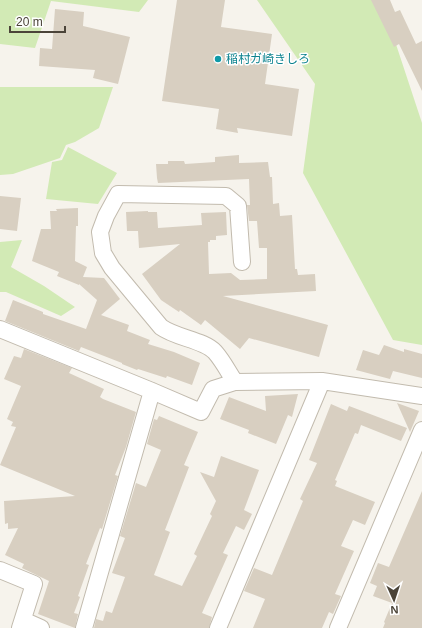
<svg xmlns="http://www.w3.org/2000/svg" width="422" height="628" font-family="Arial,'Noto Sans JP',sans-serif">
	<style>
		.green { fill: #d2eab5 }
		.building { fill: #d8cfc1 }
		.lines { fill: none; stroke-linecap: round; stroke-linejoin: round }
		.street-casing { stroke: #c2bbae; stroke-width: 18 }
		.street { stroke: #fff; stroke-width: 16 }
		.culture-dot { fill: #0f9aa8; stroke: #fff; stroke-width: 1.5 }
		.labels { text-anchor: middle; stroke-width: 3; stroke-linejoin: round; paint-order: stroke }
		.culture-label { font-size: 12px; fill: #0d838f; stroke: #fff; text-anchor: start }
	</style>
	<rect width="100%" height="100%" fill="#f6f3ec"/>
	<path class="green" d="M0,0H148L139,12L51,1L35,48L0,44Z
		M257,0H381L383,5L422,123V345L393,340L303,173L315,84Z
		M0,87H113L99,128L75,142L66,145L60,158L13,174L0,175Z
		M68,147L117,173L98,204L46,199L52,162L62,160Z
		M22,240L11,267L44,286L75,307L61,316L6,292H0V242Z"/>
	<path class="building" d="M177,0H225L221,27L272,34L265,84L299,89L292,136L237,128L238,133L216,129L219,109L162,101Z
		M371,0H390L395,12L400,10L416,44L422,41V91L399,44L394,47Z
		M55,9L84,12L83,26L130,37L118,84L93,78L95,70L39,66L40,48L52,49Z
		M239,155V163L268,162L270,177H272L273,204L279,203L280,216L292,215L295,269H297L298,275L315,274L316,291L223,296L328,325L319,357L249,338L240,349L205,320L201,325L180,310L179,312L161,300L142,274L180,244L139,248L138,231H127L126,212L148,211V212H157L158,228L202,225L201,213L226,212L227,235L216,236V240H210V242H208L209,274L231,273L240,280L267,279V248H259L257,221H249L247,205H250L249,179L158,183L157,178L156,164H168V161H184L185,164L215,162V157Z
		M0,196L21,198L17,231L0,229Z
		M78,208V226H76L75,261L87,267L83,277L104,278L120,299L101,315L129,325L127,331L150,340L148,344L174,352L200,363L192,385L167,376L166,378L138,369L137,370L122,364V363L81,347L79,351L5,321L13,300L43,312V314L86,329L97,300L79,284V285L57,276L59,272L32,261L41,229H51L50,211H57L56,209Z
		M384,345L404,352V349L422,354V378L393,371L390,379L356,370L363,350L379,355Z
		M24,349L72,368L69,373L104,389L100,397L103,399L136,412L126,447L115,475L118,476L102,529L100,528L86,564L89,565L78,596L80,597L74,613L78,614L75,628L38,614L49,581L22,568L24,564L5,555L18,528L8,529V523L5,524L4,501L75,496L0,465L16,427L11,426L13,422L7,419L21,386L4,379L14,356L21,358Z
		M298,394L292,417L288,415L276,444L248,433L249,430L220,419L229,397L266,411L265,396Z
		M397,403L419,411L410,432Z
		M331,404L347,411L349,406L407,428L401,441L361,425L358,434L355,433L335,480L337,481L335,486L375,502L365,525L353,520L341,546L354,551L335,594L341,596L333,614L329,612L322,628H253L265,599L244,591L254,568L272,575L303,501L300,499L317,463L309,460Z
		M159,416L198,432L184,465L189,467L165,530L170,532L154,575L182,586L197,556L194,554L212,516L210,514L216,501L200,472L214,477L221,456L259,470L244,510L252,514L244,530L236,526L223,553L228,555L202,613L212,617L209,628H94L96,619L103,621L106,611L112,613L125,577L112,573L125,538L120,536L136,483L146,487L161,450L147,444L154,419L157,420Z
		M422,491V628H383L385,623L384,622L392,603L373,596L377,586L370,583L378,563L389,567Z"/>
	<g class="lines">
		<g class="street-casing">
			<path id="street" d="M0,329L152,391L201,412L213,389L235,382L322,381L422,396
				M235,382C229,373 223,361 215,352C204,340 176,338 161,327L112,268L103,253L100,232L106,216L118,194L226,196L238,206L242,262
				M0,570L34,584L20,628
				M23,620L41,628
				M84,628L152,391
				M218,628L322,381
				M338,628L422,430"/>
		</g>
		<use href="#street" class="street"/>
	</g>
	<circle class="culture-dot" cx="218" cy="59" r="4"/>
	<g class="labels">
		<g class="culture-label">
			<text x="226" y="63">稲村ガ崎きしろ</text>
		</g>
	</g>
	<g transform="translate(394 600) rotate(177)" stroke="#ffffff" stroke-width="3" paint-order="stroke">
	<path d="M0-3L7 15L0 10L-7 15Z" fill="#4b4439"/>
	<text y="-6" font-size="11" font-weight="bold" text-anchor="middle" fill="#4b4439">N</text>
	</g>
	<path d="M10 26v6h55v-6" fill="none" stroke="#4b4439" stroke-width="2"/>
	<text x="16" y="26" font-size="12" fill="#4b4439" stroke="#ffffff" stroke-width="3" paint-order="stroke">20 m</text>
</svg>
